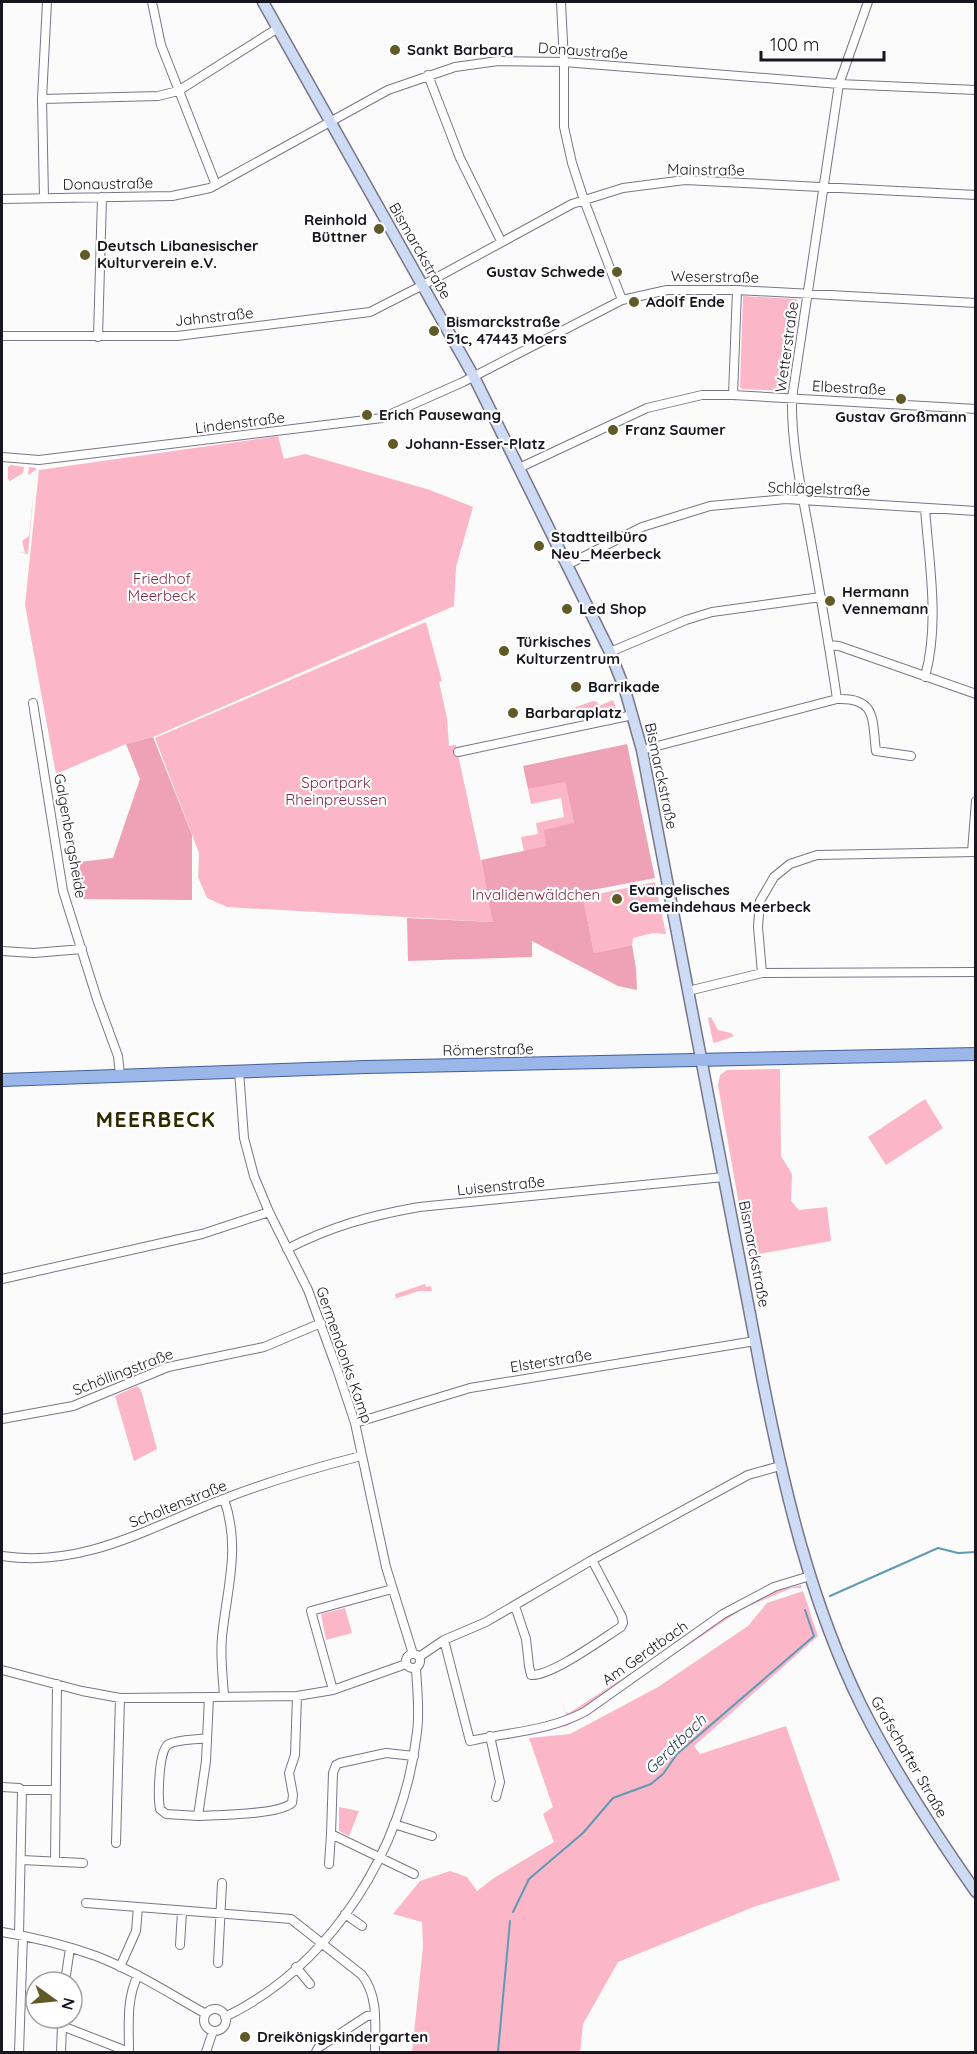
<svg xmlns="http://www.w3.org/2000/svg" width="977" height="2054" font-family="Quicksand,sans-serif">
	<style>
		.green { fill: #fbb7c7 }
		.forest { fill: #efa2b6 }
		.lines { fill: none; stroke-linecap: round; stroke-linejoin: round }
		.stream { stroke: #6099b4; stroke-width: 2 }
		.minor-casing { stroke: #797589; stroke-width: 10 }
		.secondary-casing { stroke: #797589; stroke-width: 13 }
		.primary-casing { stroke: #425f98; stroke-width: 14 }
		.minor { stroke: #fff; stroke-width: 8 }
		.secondary { stroke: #cddbf4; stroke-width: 10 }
		.primary { stroke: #9bb7e9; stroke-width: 12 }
		.poi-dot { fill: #5f5a26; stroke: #fff; stroke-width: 2 }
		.labels { text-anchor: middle; stroke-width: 4.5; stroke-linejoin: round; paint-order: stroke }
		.poi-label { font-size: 15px; font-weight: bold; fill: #17151d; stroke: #fff; text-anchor: start }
		.street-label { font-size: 15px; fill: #17151d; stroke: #fff }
		.park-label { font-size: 15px; fill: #832a49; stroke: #fff }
		.water-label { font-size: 16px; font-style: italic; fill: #193e4d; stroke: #fff }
		.district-label { font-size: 21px; font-weight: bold; letter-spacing: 1.5px; fill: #2e2a00; stroke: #fff }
	</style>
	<rect width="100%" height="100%" fill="#fbfbfb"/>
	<path class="green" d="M743,296L796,299L798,301L786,391L742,389L740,387Z
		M278,436L284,459L305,454L430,490L473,507L456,567L454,606L153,737L126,744L56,774L25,605L39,470Z
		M11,465L24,467L23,473L10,481L8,479V467Z
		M29,467L36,468L28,554L17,552L25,553L22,541L29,536L36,470L28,475Z
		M426,622L442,681L439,682L447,718L449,746L456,745L494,922L227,907L207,898L198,877L199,853L155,738Z
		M613,700L616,708L613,712L577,720L573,708L593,701L597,702L599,706Z
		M565,781L574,823L547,846L524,851L521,837L538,834L536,823L564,817L561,798L531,804L528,789Z
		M655,882L666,934L653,933L633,938L632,945L594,953L583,897Z
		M711,1017L718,1030L731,1033L734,1036L715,1043L713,1042L708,1018Z
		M780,1069L781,1156L792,1174L791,1201L799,1210L827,1207L831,1241L748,1256L718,1085L720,1075L727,1070Z
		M925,1099L943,1128L886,1165L868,1137Z
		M425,1284L426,1287L431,1286L432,1291H419L391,1300L396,1298L395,1294Z
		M137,1386L141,1390L157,1449L134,1461L115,1396Z
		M801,1585V1588H792L744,1608L567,1726C534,1733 501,1737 468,1745V1742L559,1725L723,1618L775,1591Z
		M803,1591L818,1636L694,1746L700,1754L786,1726L840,1880L756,1906L618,1962L583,2024L580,2052H412L423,1947L422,1922L393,1914L420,1881L450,1871L467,1877L477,1891L494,1878L554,1842L543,1814L553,1807L529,1738L570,1734L658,1687L748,1626L767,1603Z
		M345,1608L352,1633L326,1640L321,1614Z
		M676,1644L590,1705L567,1716L566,1714L560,1696L565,1712L569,1713Z
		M339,1807L359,1811L349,1836L339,1831Z"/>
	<path class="forest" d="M153,737L192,835V900L80,899L71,863L113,858L140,779L126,744Z
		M627,744L655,878L582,892L594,953L632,945L636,969L637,990L618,986L532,941V957L408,961L407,918L493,922L481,860L546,846L544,830L574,823L565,782L528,789L523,766Z"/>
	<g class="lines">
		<path class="stream" d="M830,1596L938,1548L958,1553L976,1552
			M513,1912L529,1879L583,1833L613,1798L651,1784L663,1774L677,1754L814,1636L805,1610
			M498,2052L510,1921"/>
		<g class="minor-casing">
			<path id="minor" d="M152,2L161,45L216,185
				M561,2L564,62V127L572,163L584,200L622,300
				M428,75L460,158L501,241
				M42,99L158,96L178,91L278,28
				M44,198L42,99L47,2
				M2,199L172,196L210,188L388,90L455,67L498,61L564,62L839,84L976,90
				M2,336H177L370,312L423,285L572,204L623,188L685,180L976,195
				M98,337L102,197
				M733,395L737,290
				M2,457L39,460L382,418L463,382L622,300L667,290H737L976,303
				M519,468L647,408L702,395H733L976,409
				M567,565L642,527L710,506L786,499L976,511
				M829,645L839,646L976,694
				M610,652L686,620L712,612L821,597
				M925,677C940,622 929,564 925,508
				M837,699C829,643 819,587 809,531C801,487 791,443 792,398L839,84L868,2
				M33,703L63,891L97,999L118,1056L120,1075
				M642,750L837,699C877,697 872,720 876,751L911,756
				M458,752L633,715
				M972,852L976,801
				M2,951L34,953L82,949
				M762,973L758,927L760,901L774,877L790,864L817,855L976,852
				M688,991L762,973L976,972
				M239,1071L244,1138L254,1176L269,1212L308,1290L338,1372L355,1423L386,1567L413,1654
				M287,1249C332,1226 369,1216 419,1207L724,1177
				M2,1279L202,1234L269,1212
				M2,1419L73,1406L168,1367L264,1347L321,1323
				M355,1423L470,1388L755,1341
				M2,1556C83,1568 148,1528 221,1500C266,1482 314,1468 361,1456
				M515,1606L526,1639L529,1666L531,1675C552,1676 602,1639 621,1627L623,1623L622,1617L592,1560
				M444,1640L470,1741C509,1732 550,1731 586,1711L723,1614L774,1587L810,1576
				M406 1661a7 7 0 1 1 14 0a7 7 0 1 1-14 0Z
				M419,1657L444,1640L486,1622L592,1560L748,1475L780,1466
				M2,1670L82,1691L120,1698L297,1696L333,1690L406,1664
				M333,1690L311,1611L392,1589
				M209,1697L206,1761L198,1816C218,1815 278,1815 292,1803L293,1795L289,1773L295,1755L297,1696
				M224,1697C223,1677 220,1657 222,1637C227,1587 241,1548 224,1499
				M490,1736L500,1782L496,1797
				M414,1756L386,1753L340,1763L336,1765L333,1773L331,1834L414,1874
				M2,1787L19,1788L22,1790H56
				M198,1816L166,1814L160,1809C158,1798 158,1749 169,1744C179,1739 196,1740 207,1738
				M394,1824L432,1836
				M116,1843L120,1698
				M22,1860L83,1863
				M55,1861L57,1684
				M329,1864L331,1834
				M86,1903L138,1907
				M345,1914L362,1926
				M2,1932C33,1937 65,1945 96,1956C135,1971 170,1994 206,2014
				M19,1935L22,1790
				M180,1945L182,1911
				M218,1963L222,1883
				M120,1967L136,1931L138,1907L291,1919L362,1975C379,1997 375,2026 375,2052
				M296,1967L310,1984
				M65,1982L70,1948
				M204 2020a11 11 0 1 1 22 0a11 11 0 1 1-22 0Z
				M225,2017C332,1965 404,1849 417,1732C420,1711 417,1689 416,1668
				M63,2018L62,2026L129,2052C129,2026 126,1999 138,1975
				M19,2052L23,1936
				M61,2052L62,2026
				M206,2052L213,2031
				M316,2052L318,2048L367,2016L374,2015"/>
		</g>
		<g class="secondary-casing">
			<path id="secondary" d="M263,2L474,377L610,652L625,690L642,750L763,1382C785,1493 811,1603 861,1705C894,1771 934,1832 976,1892"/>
		</g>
		<g class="primary-casing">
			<path id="primary" d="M2,1080L366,1067L976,1054"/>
		</g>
		<use href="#minor" class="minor"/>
		<use href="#secondary" class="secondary"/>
		<use href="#primary" class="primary"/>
	</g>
	<g class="poi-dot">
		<circle cx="395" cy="50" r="6"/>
		<circle cx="379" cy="229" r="6"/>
		<circle cx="85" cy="255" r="6"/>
		<circle cx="617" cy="272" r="6"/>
		<circle cx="634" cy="302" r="6"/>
		<circle cx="434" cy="331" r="6"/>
		<circle cx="901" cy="399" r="6"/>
		<circle cx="367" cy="415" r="6"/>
		<circle cx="613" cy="430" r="6"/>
		<circle cx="393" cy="444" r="6"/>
		<circle cx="539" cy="546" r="6"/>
		<circle cx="830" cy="601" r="6"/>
		<circle cx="567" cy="609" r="6"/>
		<circle cx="504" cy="651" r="6"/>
		<circle cx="576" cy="687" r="6"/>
		<circle cx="513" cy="713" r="6"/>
		<circle cx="617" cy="899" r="6"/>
		<circle cx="245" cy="2037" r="6"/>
	</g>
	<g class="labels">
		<g class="poi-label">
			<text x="407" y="55">Sankt Barbara</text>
			<text x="367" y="225" text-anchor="end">Reinhold<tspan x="367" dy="17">Büttner</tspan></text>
			<text x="97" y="251">Deutsch Libanesischer<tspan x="97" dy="17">Kulturverein e.V.</tspan></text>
			<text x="605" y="277" text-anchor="end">Gustav Schwede</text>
			<text x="646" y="307">Adolf Ende</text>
			<text x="446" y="327">Bismarckstraße<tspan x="446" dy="17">51c, 47443 Moers</tspan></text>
			<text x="379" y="420">Erich Pausewang</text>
			<text x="901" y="422" text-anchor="middle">Gustav Großmann</text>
			<text x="625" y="435">Franz Saumer</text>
			<text x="405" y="449">Johann-Esser-Platz</text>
			<text x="551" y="542">Stadtteilbüro<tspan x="551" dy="17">Neu_Meerbeck</tspan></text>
			<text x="842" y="597">Hermann<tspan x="842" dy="17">Vennemann</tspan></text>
			<text x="579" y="614">Led Shop</text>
			<text x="516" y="647">Türkisches<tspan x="516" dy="17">Kulturzentrum</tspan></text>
			<text x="588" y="692">Barrikade</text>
			<text x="525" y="718">Barbaraplatz</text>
			<text x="629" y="895">Evangelisches<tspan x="629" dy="17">Gemeindehaus Meerbeck</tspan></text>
			<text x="257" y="2042">Dreikönigskindergarten</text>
		</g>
		<g class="street-label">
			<text transform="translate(583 51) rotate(4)" y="5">Donaustraße</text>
			<text transform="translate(706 170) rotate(1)" y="5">Mainstraße</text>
			<text transform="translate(108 184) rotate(-1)" y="5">Donaustraße</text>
			<text transform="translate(420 251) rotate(60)" y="5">Bismarckstraße</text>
			<text transform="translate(715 277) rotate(1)" y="5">Weserstraße</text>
			<text transform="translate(214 317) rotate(-6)" y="5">Jahnstraße</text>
			<text transform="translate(787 347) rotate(-82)" y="5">Wetterstraße</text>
			<text transform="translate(849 388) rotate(3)" y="5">Elbestraße</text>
			<text transform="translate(240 423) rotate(-7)" y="5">Lindenstraße</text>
			<text transform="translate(819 489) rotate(2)" y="5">Schlägelstraße</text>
			<text transform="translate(661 776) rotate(78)" y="5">Bismarckstraße</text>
			<text transform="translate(70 836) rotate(80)" y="5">Galgenbergsheide</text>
			<text transform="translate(488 1050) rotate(-1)" y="5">Römerstraße</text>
			<text transform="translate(501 1186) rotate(-6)" y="5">Luisenstraße</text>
			<text transform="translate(754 1254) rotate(79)" y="5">Bismarckstraße</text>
			<text transform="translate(344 1355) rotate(71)" y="5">Germendonks Kamp</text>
			<text transform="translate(551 1361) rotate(-9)" y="5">Elsterstraße</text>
			<text transform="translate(123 1372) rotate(-21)" y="5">Schöllingstraße</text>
			<text transform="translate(178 1504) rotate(-22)" y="5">Scholtenstraße</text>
			<text transform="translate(645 1653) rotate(-35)" y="5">Am Gerdtbach</text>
			<text transform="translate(909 1757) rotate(60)" y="5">Grafschafter Straße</text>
		</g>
		<g class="park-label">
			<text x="162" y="584">Friedhof<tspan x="162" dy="17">Meerbeck</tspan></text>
			<text x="336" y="788">Sportpark<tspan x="336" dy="17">Rheinpreussen</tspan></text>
			<text x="536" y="900">Invalidenwäldchen</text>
		</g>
		<g class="water-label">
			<text transform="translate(675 1744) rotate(-44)" y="6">Gerdtbach</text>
		</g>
		<g class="district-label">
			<text x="156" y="1127">MEERBECK</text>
		</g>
	</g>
	<rect width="977" height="2054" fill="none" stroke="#17151d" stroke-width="6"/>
	<g transform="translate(54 2000) rotate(105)"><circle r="28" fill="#ffffff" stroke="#a2a1a5" stroke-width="1.5"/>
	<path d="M0-4.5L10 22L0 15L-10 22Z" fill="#5f5a26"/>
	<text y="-9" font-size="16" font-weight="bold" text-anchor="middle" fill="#17151d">N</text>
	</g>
	<path d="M761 51v9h123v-9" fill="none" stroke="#17151d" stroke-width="3"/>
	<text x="770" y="51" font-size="18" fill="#17151d" stroke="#ffffff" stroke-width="4.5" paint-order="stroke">100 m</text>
</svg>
